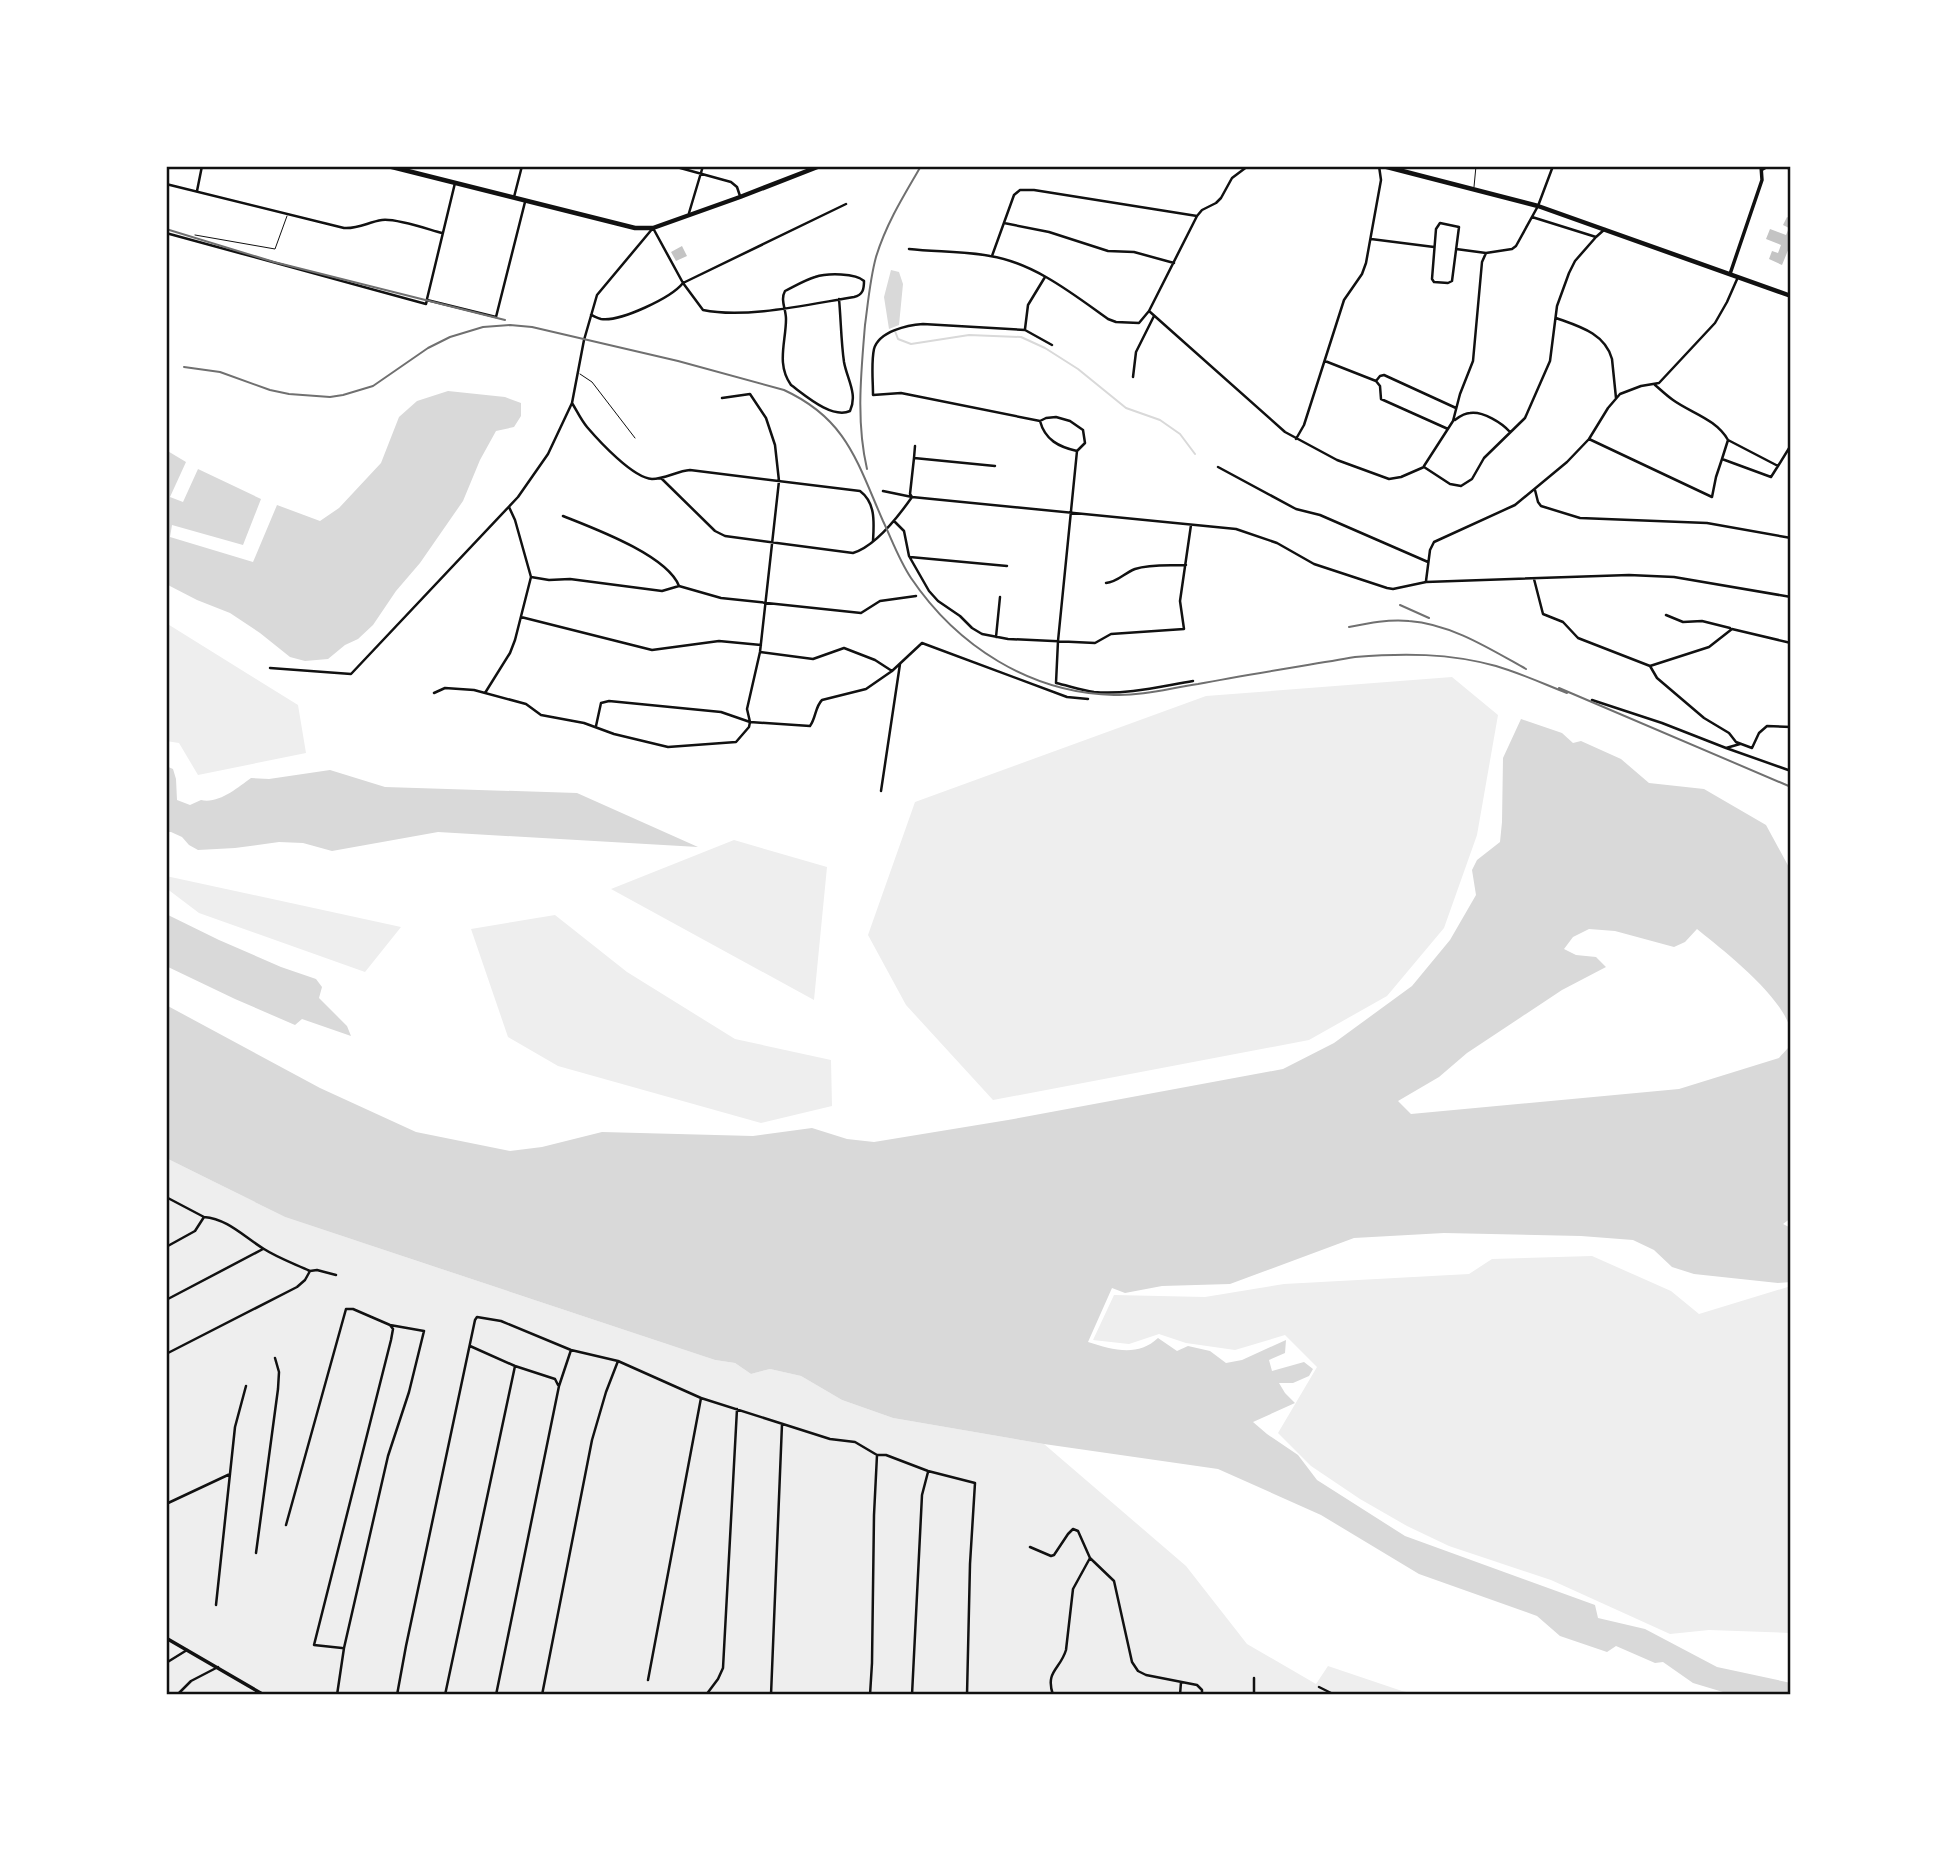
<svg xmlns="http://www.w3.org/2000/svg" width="1957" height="1861" font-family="Raleway,sans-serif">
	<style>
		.green { fill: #eee }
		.water { fill: #d9d9d9; fill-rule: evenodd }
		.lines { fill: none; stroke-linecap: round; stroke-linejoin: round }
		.stream { stroke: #d9d9d9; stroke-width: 2 }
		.building { fill: #c4c4c4 }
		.service { stroke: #111; stroke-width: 1 }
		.minor { stroke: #111; stroke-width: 2.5 }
		.tertiary { stroke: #111; stroke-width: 3.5 }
		.primary { stroke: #111; stroke-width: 4.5 }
		.trunk { stroke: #111; stroke-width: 4.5 }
		.rail { stroke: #707070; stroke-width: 2 }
		.neatline { fill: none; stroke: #111; stroke-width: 2.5 }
	</style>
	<rect width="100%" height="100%" fill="#fff"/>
	<path class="green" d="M166,623L298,705L306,753L198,775L179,743L166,741Z
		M1452,677L1498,715L1477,835L1444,928L1387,996L1309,1040L993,1100L906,1005L868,935L915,802L1206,696Z
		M734,840L827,867L814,1000L611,889Z
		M166,876L401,927L365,972L199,913L166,888Z
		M555,915L627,972L735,1039L831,1060L832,1106L761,1123L558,1066L508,1037L471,929Z
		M166,1158L285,1217L715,1360L735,1363L751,1374L770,1369L801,1376L842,1400L893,1418L1044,1444L1186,1566L1247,1644L1316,1684L1328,1666L1402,1691L1419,1695H166Z
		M1592,1256L1671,1291L1699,1314L1791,1286V1633L1709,1630L1670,1634L1551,1580L1449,1546L1407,1526L1360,1499L1311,1466L1278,1433L1317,1367L1285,1335L1235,1350L1186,1343L1159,1334L1129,1344L1093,1340L1114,1295L1205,1297L1284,1284L1469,1274L1492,1259Z"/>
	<path class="water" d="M891,270L899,272L903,284L899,325L889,329L884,297Z
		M448,391L505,397L521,403V416L514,427L496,431L480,460L463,501L420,563L396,591L373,625L358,639L345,645L328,659L305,661L290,657L260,633L230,613L197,600L166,584V450L186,462L170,497L183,502L198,469L261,499L243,545L172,525L170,537L253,562L277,505L320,521L339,508L381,463L399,417L417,401Z
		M1521,719L1562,733L1573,743L1581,741L1621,759L1649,783L1704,789L1766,825L1791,871V1218L1783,1224L1791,1228V1282L1778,1283L1694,1274L1672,1267L1654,1250L1633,1240L1581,1236L1444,1233L1354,1238L1230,1284L1162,1286L1125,1293L1112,1288L1088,1342C1113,1350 1138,1357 1158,1338L1177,1351L1188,1346L1210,1351L1226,1363L1242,1360L1286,1340L1285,1353L1269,1360L1272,1371L1304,1362L1313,1369L1309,1376L1293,1383H1279L1285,1393L1295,1403L1253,1422L1267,1434L1298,1455L1317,1480L1405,1536L1595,1605L1598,1618L1645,1629L1717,1667L1791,1683V1695H1733L1693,1683L1663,1662L1655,1663L1616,1646L1607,1652L1560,1636L1537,1616L1419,1574L1321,1515L1218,1469L1044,1444L893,1418L842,1400L801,1376L770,1369L751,1374L735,1363L715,1360L285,1217L166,1158V1005L320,1088L416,1132L510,1151L542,1147L602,1132L753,1136L812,1128L847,1139L874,1142L1008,1120L1283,1069L1334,1043L1412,986L1450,940L1476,895L1472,870L1477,860L1500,842L1502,822L1503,758ZM1589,929L1615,931L1674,947L1685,942L1697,929C1720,948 1803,1010 1790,1045C1788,1049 1782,1054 1779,1058L1679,1089L1411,1114L1398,1101L1439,1077L1467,1053L1562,990L1606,967L1596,957L1576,955L1564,949L1573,937Z
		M166,766L173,769L176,779L177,800L190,805L201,800C219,804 237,788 251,778L269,779L330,770L385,787L577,793L698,847L438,832L332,851L303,843L279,842L235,848L198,850L189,845L182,837L171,832H166Z
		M166,914L219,940L281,967L316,979L322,987L319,998L347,1026L351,1036L302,1019L295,1025L235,999L166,966Z"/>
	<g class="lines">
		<path class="stream" d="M895,331L898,339L911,344L969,335L1021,337L1045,348L1078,369L1126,408L1160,420L1180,434L1195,454"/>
	</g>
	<path class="building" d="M1787,217L1791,219V243L1782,265L1769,259L1772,251L1778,253L1781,245L1766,239L1770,229L1786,235L1789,228L1783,225Z
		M682,246L687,256L676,261L671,252Z"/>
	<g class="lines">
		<path class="service" d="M1474,187L1476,166
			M195,235L275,249L287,216
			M580,374L592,382L635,438"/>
		<path class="minor" d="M673,166L731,182L737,187L740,196
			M1783,166L1791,169
			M1762,170L1769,166
			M166,184L344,228C359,229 368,222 382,220C396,218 427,229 442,233
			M197,191L202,166
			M514,197L522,166
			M689,213L703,166
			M1532,217L1596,237
			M1004,223L1049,232L1108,251L1134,252L1174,263
			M1440,223L1459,227L1452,281L1448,283L1434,282L1432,279L1436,229Z
			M166,233L426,304L427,300L496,317L525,202
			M1371,239L1434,247
			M909,249C936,252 963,251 990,256C1034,263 1073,294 1108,319L1116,322L1139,323L1149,311L1285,432L1337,460L1389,479L1401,477L1424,467L1450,484L1461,486L1472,479L1484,458L1525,418L1550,361L1557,306L1569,273L1575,261L1596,237L1605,229
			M1456,249L1486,253
			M992,256L1014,195L1020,190H1034L1197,216
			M427,299L455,183
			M1149,311L1197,216L1202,210L1216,203L1221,198L1232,178L1248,166
			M591,315C594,316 597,318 601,319C620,322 671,298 683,283L846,204
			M1556,318C1578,326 1605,333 1612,359L1616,398
			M1025,329L1028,305L1045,277
			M1325,361L1376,381L1380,386L1381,399L1448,429
			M1133,377L1136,352L1154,316
			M1376,381L1380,376L1384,375L1456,408
			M1655,385C1661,390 1666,395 1673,400C1691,413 1716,419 1728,440L1722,459
			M722,398L750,394L766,418L775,445L779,481L760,652L747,709L750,722
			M572,403C577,411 581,420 587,427C599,441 633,478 652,479C665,479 677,471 690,470L860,491C876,503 874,523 873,541
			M1056,417L1070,421L1083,430L1085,443L1077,451C1059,447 1045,440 1040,421L1046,418Z
			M1455,420C1459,417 1464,413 1470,413C1483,411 1502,423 1510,432
			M1040,421L901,393L873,395C873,380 871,363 874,349C879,331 908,325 923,324L1025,330L1052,345
			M1296,439L1304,425L1344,300L1362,274L1366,263L1381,180L1379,166
			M1589,439L1712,497L1716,477L1722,459L1771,477L1778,466
			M1728,440L1778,466L1791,445
			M1077,451L1058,641L1056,683C1069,686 1081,690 1094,692C1127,695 1162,686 1193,681
			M914,458L915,446
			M1424,466L1453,421L1460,394L1473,361L1482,262L1486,253L1512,249L1516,246L1538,206L1553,166
			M1218,467L1296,509L1320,515L1428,562
			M661,478L715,531L725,536L853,553C876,546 898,517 912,497L1236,529L1277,543L1314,564L1387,588L1393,589L1426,582L1629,575L1674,577L1791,597
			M1535,490L1538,502L1541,506L1580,518L1707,523L1791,538
			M883,491L912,497L910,494L914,458L995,466
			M563,516C593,528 667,555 679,586
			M895,522L904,531L909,556L929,591L938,601L960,616L972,628L982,634L1008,639L1095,643L1111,634L1184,629L1180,601L1191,525
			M910,557L1007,566
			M531,577L549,580L570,579L662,591L679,586L721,598L861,613L880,601L916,596
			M1534,579L1543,614L1563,622L1578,638L1650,666L1657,678L1704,718L1729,733L1736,742L1752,748L1759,733L1767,726L1791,727
			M1426,581L1430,550L1434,542L1515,505L1567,462L1589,439L1608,408L1620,394L1641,386L1659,383L1715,323L1727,302L1738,277
			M1106,583C1118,582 1124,573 1135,569C1151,564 1170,566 1186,565
			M1666,615L1683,622L1702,621L1730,628
			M521,617L652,650L719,641L761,645
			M996,637L1000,597
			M760,652L813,659L844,648L875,660L892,671
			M1650,666L1709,647L1732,629L1791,643
			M270,668L351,674L518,497L548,454L572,403L584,340L597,295L653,228L683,283L703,310C746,319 810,304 854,297C863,295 864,289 864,281C856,273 827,273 815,277C805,280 795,286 785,291C780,300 786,309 786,319C786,342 776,364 791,385C806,396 832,419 850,411C858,394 847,379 844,362C841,341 841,320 839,299
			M434,693L445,688L474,690L526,704L541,715L584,723L614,734L668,747L736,742L749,727L750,722L810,726C816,718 815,707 822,700L866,689L892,671L922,643L1067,697L1088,699
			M485,693L510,653L515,640L531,577L515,520L509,507
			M1592,700L1662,723L1726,748
			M596,726L601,703L609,701L721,712L750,722
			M1740,744L1726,748L1791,771
			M881,791L900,664
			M166,1197L204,1217
			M166,1247L195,1231L204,1217C228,1219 244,1237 264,1249C278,1258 295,1264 310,1271L305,1280L297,1287L166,1354
			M310,1271L317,1270L336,1275
			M166,1300L263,1249
			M470,1346L515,1366L555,1379L558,1385
			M701,1398L830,1439L855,1442L877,1455H886L928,1471L975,1483L970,1564L967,1695
			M166,1504L230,1474
			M286,1525L346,1309H353L390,1325L424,1331L409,1392L388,1456L344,1648L337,1695
			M1030,1547L1051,1556L1054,1555L1068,1534L1073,1529L1078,1531L1090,1558L1114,1581L1132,1662L1138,1671L1146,1675L1197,1685L1202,1690V1695
			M256,1553L278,1389L279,1372L275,1358
			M216,1605L235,1427L246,1386
			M342,1648L314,1645L391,1340L393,1329L390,1325
			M166,1663L187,1650
			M1319,1687L1335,1695
			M177,1695L191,1681L218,1667
			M397,1695L406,1646L475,1320L477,1317L501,1321L571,1350L618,1361L701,1398L648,1680
			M445,1695L515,1366
			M496,1695L559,1386L571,1350
			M542,1695L592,1440L606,1392L618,1361
			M706,1695L718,1679L723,1668L737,1409
			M771,1695L782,1424
			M870,1695L872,1663L874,1515L877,1455
			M912,1695L922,1495L928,1472
			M1053,1695C1045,1671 1060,1670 1066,1650L1073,1589L1090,1558
			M1180,1695L1181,1682
			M1254,1695V1678"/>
		<path class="tertiary" d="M1730,274L1762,180L1761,166
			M166,1638L264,1695"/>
		<path class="primary" d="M388,166L635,228H653L740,197L820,166"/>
		<path class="trunk" d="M1383,166L1538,206L1791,296"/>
		<path class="rail" d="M166,229L274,262L505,320
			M184,367L220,372L270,390L289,394L330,397L343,395L373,386L428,348L450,337L483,327L510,325L532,327L678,361L784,390C847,419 857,462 883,521C892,540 899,560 911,578C957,646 1030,693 1114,695C1143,696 1170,688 1198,684C1250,674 1303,666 1355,657C1403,653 1449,653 1496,666C1520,673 1544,684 1567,693
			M867,469C856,422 861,373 865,325C868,303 870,279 876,257C886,224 904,195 921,166
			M1400,605L1429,618
			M1349,627C1369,623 1389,619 1409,621C1451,624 1490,649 1526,669
			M1559,688L1791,787"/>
	</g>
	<rect width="1957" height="1861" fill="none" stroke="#ffffff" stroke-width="336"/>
	<rect x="168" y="168" width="1621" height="1525" class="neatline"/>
</svg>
